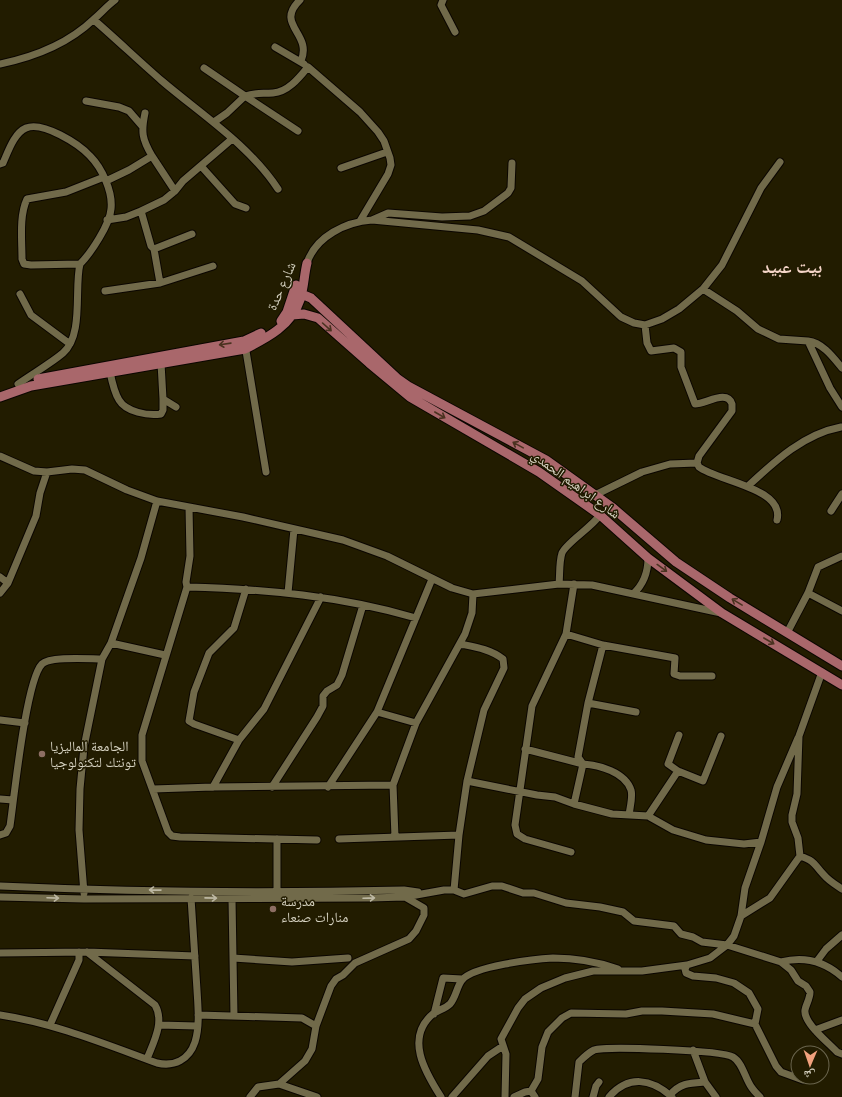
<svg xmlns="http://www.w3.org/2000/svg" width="842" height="1097" font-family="Merriweather,'Noto Naskh Arabic',serif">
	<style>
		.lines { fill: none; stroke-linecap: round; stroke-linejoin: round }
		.minor-casing { stroke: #0b0600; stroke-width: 9 }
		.major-casing { stroke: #0b0600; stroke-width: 11 }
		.minor { stroke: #716a4a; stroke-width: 7 }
		.major { stroke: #a9676b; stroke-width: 9 }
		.oneway { stroke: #4a3220 }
		.oneway2 { stroke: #bdb8a3 }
		.education-dot { fill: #8d6e63; stroke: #221c00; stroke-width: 1.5 }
		.labels { text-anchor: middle; stroke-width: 3; stroke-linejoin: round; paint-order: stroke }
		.street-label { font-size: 14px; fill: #d6d2c1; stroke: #221c00 }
		.poi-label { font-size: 14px; fill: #d6d2c1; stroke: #221c00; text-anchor: start }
		.district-label { font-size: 18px; font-weight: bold; fill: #f6d6c9; stroke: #221c00 }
	</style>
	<rect width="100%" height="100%" fill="#221c00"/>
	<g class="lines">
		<g class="minor-casing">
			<path id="minor" d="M300,0C274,25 313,33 301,61
				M443,0L441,5L455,32
				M94,20C117,40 139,61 162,81C202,115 249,145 278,189
				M275,47L304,64
				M0,64C34,57 68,44 94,19C101,13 107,6 115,0
				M204,68L245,96C257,92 262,94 273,93C288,92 299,78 308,67L360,112L378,132L384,141L390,158L391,165L388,174L360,221
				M86,101L119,107L129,111L142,126
				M145,113C141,132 142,139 152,156
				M214,122L227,113L245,96L298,131
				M0,164L3,163C8,152 14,133 26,128C43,121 79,144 90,156C102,168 113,192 111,209C110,224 91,253 80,264L31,265L24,264L22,259C22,240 19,216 27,199L66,192L104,177
				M201,166L235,204L246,208
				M341,168L387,152
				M106,181L129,170L152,156L175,191L164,200L141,211L151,246L154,249L192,234
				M175,191L183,181L232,139
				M107,220L126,217L141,211
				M372,220L388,213L442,217L470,216L484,211L508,193L511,188L512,163
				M154,249L160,283
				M307,263C316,236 346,222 372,220L478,230L509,237L582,281L621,317L634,323L645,325L662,319L679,309L703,289L722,265L761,188L780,162
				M703,289L737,311L758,329L779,339L808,341L830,388L842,407
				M105,291L160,283L213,266
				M20,294L31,315L70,344
				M645,325L647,343L651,351L674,348L681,352V367L695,404C706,404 727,389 732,404V411L699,456L697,463L699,467C717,481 785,488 777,520
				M808,341C823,343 833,357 842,368
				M245,345L266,472
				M161,363L163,399L176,407
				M110,372C112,382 114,392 119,400C126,412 148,416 161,414L163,410V399
				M18,384C32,374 50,364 63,353C84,335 74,288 80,264
				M0,456L34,471L47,472L72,469L85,470L127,490L157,501L243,517L343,540L387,556L452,588L473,594L559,584L592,585L721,613
				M748,486C776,460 804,434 841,427
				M595,495L642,472L670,464L697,463
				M189,507L190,556L186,582L187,587L142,735V761L168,832L172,836L180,837L317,840
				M831,511L842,494
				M0,577L8,583
				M559,584C560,575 559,562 562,553C566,543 592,527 600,515
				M187,587C265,589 341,596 416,618
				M0,593L8,583L36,516L40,493L47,472
				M288,593L294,529
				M808,593L842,611
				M633,594C644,584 648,573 648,558
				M787,633L808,593L818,567L842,556
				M566,634L603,645L675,658L674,674L680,676H712
				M111,643L165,655
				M588,703L636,712
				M377,712L416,723
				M0,720L25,723
				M679,735L668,764L678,771L703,781L721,736
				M239,740L194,724L189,721L194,692L209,653L234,628L246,589
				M525,749L583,764C599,765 625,772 631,790C633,797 630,807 629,815
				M467,781L537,795L555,797L574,804L612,814L648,816L673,830L706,840L744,844L761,842
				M213,787L239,740L264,709L321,597
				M272,787L317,717L323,706V696L327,691L337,685L342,675L363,605
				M328,787L377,712L432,579
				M153,789L213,787L393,785
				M0,799L13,800
				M574,804L583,764L578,757L588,703L603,645
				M648,816L678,771
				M0,835L6,833L10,826C14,799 26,680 42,664C50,656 89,659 102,659
				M395,837L393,785L416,723L465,634L472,613L473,594
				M277,839V892
				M339,839L459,835
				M571,852L525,839L517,834L515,825L532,706L566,634L574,584
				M800,856C817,862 813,864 824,875C829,881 836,885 842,889
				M0,886C134,892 269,893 404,890L418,892
				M454,890L459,835L467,781L484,710L504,668L503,659C490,649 475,647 460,644
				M84,893L79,830L80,789L84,747L102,659L111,643L141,558L157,501
				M0,897L84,899L370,898L405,897L444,890H454L464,894L492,886H502L523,893H534L566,903L600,907L623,912L634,921L674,926L681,934L693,937L702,942L727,945L781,962L791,970L798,981L806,986L810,992C810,999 806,1004 805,1010C803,1023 829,1043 837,1052L842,1054
				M232,899L233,958
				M741,916L745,888L761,842L777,787L798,738
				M87,952L155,1005C165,1022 153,1043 147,1059
				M0,953L87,952L195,956
				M817,961L826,949L842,935
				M781,962C804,956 824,961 842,977
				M687,965L710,958L727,945L734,936L741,916L770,898L800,856L798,838L792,822V815L797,794L799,736L822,672
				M434,1014L443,978L462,979
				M0,1015C54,1023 105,1044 157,1063C174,1067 189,1060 195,1042C200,1026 198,1007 197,990C195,959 193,929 191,898
				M198,1015L302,1018L316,1026
				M234,1016L233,958L292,962L348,958
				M50,1025L79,960V952
				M159,1025L197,1026
				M815,1030L842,1020
				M693,1050L705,1082L716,1097
				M279,1084L317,1097
				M670,1095C680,1083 690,1083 705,1082
				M250,1097L258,1087L279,1084L305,1061L312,1049L316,1026L331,986L336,979L343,975L355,963L409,939L416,931L424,915V908L405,897
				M441,1097C425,1072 404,1037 434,1013C439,1010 446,1008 450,1004C456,997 457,986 462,980C473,966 535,959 553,958C574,958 598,962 618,969
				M452,1097L488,1056L503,1046
				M505,1097L506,1054L501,1039L518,1008L525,999L541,988L565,978L593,971H642L687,965L685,969L686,973L693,976L716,978L734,983L749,993L758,1009L755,1024L776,1066L781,1072L803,1080
				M514,1097L525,1092L531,1091
				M535,1097L531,1091L538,1079L542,1047L548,1032L562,1018L571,1013L626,1014L642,1011H662L713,1014L755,1024
				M575,1097L579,1062C584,1057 588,1053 594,1050C606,1046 721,1050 733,1057C743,1063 745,1079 752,1088C754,1091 757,1094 760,1097
				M593,1097L596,1086L599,1082
				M609,1097C628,1075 651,1078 672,1097"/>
		</g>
		<g class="major-casing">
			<path id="major" d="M294,291L311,298L398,379L408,386L546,460L613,508L676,562L730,598L842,666
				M292,315L304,314L318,318L369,363L410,397L539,472L600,515L648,558L722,613L842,685
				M281,321L287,312L296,285
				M38,379L244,341L261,333
				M0,397L31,386L245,349C267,338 292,325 300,300C304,288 304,275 307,263"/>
		</g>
		<use href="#minor" class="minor"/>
		<use href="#major" class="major"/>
	</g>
	<defs><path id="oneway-shaft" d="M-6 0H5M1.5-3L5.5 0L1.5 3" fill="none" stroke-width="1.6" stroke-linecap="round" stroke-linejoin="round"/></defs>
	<g class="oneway">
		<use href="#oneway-shaft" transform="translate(327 327) rotate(42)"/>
		<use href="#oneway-shaft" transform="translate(225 344) rotate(172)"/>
		<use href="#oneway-shaft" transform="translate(440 415) rotate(30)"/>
		<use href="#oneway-shaft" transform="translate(518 445) rotate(-151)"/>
		<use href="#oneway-shaft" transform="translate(662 568) rotate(36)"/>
		<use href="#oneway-shaft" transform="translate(737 602) rotate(-149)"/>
		<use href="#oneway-shaft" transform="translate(769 641) rotate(30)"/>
	</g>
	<g class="oneway2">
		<use href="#oneway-shaft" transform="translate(155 890) rotate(-179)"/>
		<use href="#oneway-shaft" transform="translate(53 898) rotate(2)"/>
		<use href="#oneway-shaft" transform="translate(211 898) rotate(1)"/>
		<use href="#oneway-shaft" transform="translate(369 898) rotate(-2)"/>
	</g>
	<g class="education-dot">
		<circle cx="42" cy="754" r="4"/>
		<circle cx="273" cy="909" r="4"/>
	</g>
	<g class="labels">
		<g class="street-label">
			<text transform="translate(281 286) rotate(-66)" y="5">شارع حدة</text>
			<text transform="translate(576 484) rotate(36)" y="5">شارع ابراهيم الحمدي</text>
		</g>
		<g class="poi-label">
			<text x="50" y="751">الجامعة الماليزيا<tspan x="50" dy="16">تونتك لتكنولوجيا</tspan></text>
			<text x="281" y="906">مدرسة<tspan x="281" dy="16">منارات صنعاء</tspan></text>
		</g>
		<g class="district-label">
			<text x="792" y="273">بيت عبيد</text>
		</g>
	</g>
	<g transform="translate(810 1065) rotate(182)"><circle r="19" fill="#221c00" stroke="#6a654d"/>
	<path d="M0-3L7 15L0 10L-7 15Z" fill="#f1a17d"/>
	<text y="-6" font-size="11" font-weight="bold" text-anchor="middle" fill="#d6d2c1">ش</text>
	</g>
</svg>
